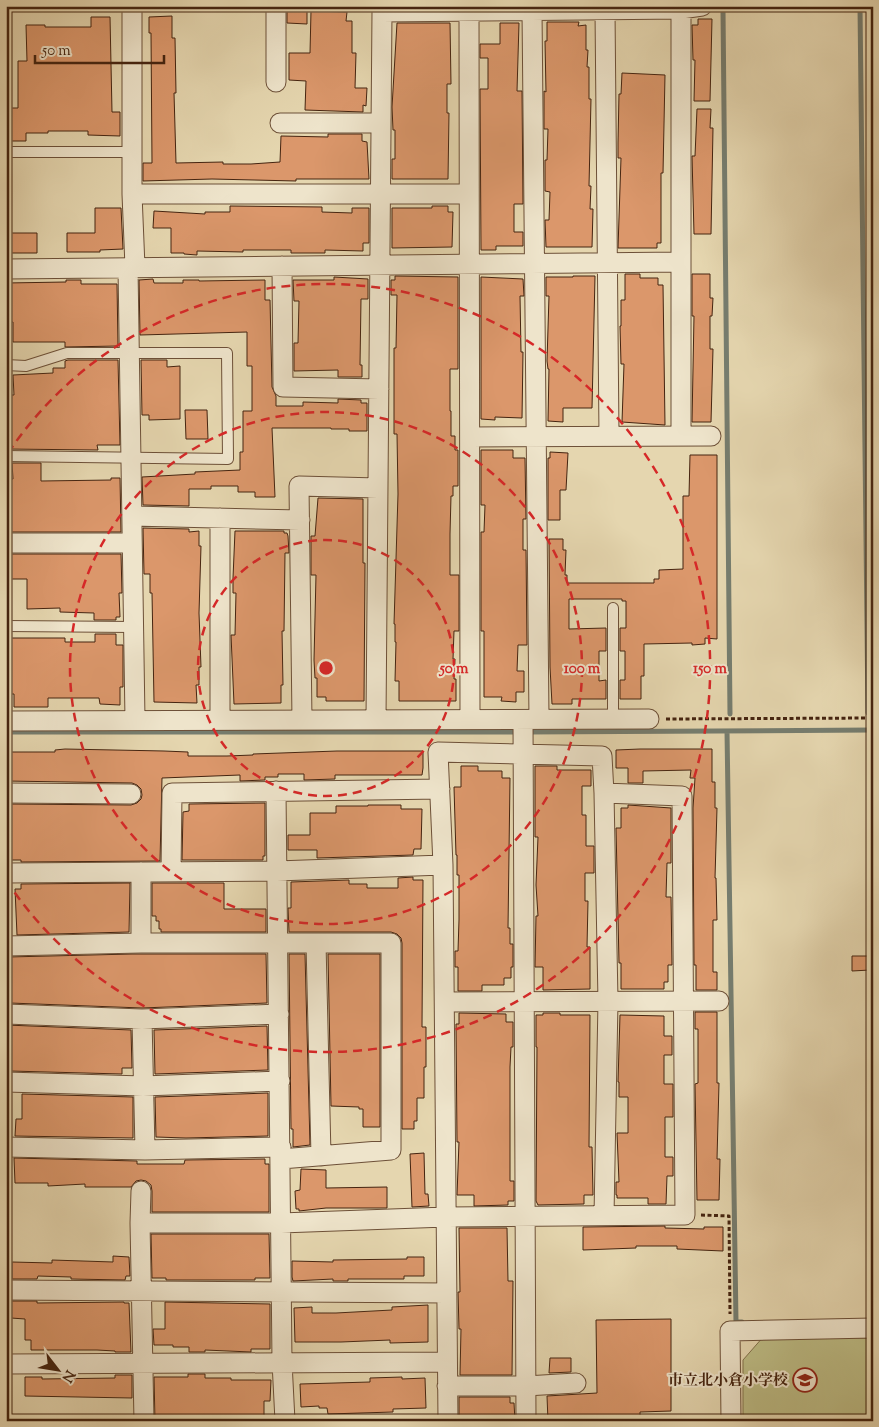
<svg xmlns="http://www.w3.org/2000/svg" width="879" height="1427" font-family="'Sorts Mill Goudy','Noto Serif JP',serif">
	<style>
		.green { fill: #bdbc85; stroke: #81704a }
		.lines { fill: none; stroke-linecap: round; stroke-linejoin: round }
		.stream { stroke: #767d6f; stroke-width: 5 }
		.building { fill: #db976b; stroke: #452410 }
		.service-casing { stroke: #6d5038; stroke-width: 12 }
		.minor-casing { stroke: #6d5038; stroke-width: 21 }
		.path { stroke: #452410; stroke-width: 3; stroke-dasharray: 4 2.5; stroke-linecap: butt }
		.service { stroke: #eee4cb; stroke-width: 10 }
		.minor { stroke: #eee4cb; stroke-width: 19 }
		.ring { fill: none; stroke: #d62828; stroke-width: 2.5; stroke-dasharray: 9 6 }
		.labels { text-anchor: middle; stroke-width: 4; stroke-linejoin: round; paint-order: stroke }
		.poi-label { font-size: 15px; font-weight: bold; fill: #452410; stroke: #eee4cb; text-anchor: end }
		.centre { fill: #d62828; stroke: #eee4cb; stroke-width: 2.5 }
		.ring-label { font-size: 15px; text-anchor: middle; font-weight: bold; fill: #d62828; stroke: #eee4cb; stroke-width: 4; stroke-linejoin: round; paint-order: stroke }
	</style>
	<rect width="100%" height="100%" fill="#e5d6af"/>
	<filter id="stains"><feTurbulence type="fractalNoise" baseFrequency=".004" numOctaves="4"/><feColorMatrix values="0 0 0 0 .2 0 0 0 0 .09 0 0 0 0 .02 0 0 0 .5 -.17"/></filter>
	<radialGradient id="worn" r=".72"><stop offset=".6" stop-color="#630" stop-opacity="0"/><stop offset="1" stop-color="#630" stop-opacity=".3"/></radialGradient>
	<path class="green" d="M764,1336L873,1338V1421H743V1360Z"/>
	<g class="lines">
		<path class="stream" d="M860,6L868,713
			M723,10L730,714
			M727,731L736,1322H742
			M6,732H518
			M527,732L873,730"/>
	</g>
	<path class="building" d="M287,7H307V24L287,23Z
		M311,11L347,12L346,21H352V53H356L355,88H367L366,106L363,105V112L305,110L306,81L289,80V53H310Z
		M172,16V38H175L176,93H174L176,163L223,162V164H251L280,162L281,136L328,137V134H362V141L367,142L369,179H296V181L212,179L143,181V163H152L151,33H149V17Z
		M91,17H110L112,112H120V136L88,135V131H48V133H26V141H8L7,108H18V61H27L26,25H45V27H91Z
		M698,19H712L710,101H694L695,60H693L692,25H698Z
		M547,22H579L578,26L586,25V50H588L587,67H589V99H591L589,186H591L590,209H593L592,247H546L545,220H549L550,192L545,191V160H547L548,129H544V91L546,92L545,41H547Z
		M397,23H450L451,84H447V113H449L448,179H392V159H395V130H393L392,107Z
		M500,23H519L517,91H522L523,204H514V232H523V246H496V250H481L480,89H488V58H480V44H500Z
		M622,73L665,75L663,173H661V243H657V248H618L621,158H618V143L619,94H621Z
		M697,109H711L710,128H713L711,234H694L692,156H695Z
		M230,206L322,207V212L352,213V208H369V243H363V251L325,250V253H291V250H243V252L197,251V255L184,254V253H171V228H153L154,211L205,214V212H230Z
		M432,206H448V212H453L452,247L392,248V208H432Z
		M95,208H121L123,249L100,250V252H67V233H95Z
		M8,233H37V253H8Z
		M625,274H640V278H658V285H663L665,425L622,422L624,364H621L620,326H621V300H625Z
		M692,274H710V298H713L712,316H710V349H713L711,422H692L694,316H692Z
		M395,276L458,277V369H450V411H451V436H455V450H458V486H453V496H451L450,534V575H459V631H454L453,659H455L454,679H456V701H399V681H395L396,642H395V624H394L398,494L397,434H394V348H396L397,295H391V280H395Z
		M573,276H595L592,408H563V422L548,421L549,369H548L547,361L549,296H546V277H573Z
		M334,277L368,279V299H361L360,365H362V377H338V370L294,371V343H298L299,301H294L293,280H334Z
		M481,277L523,279L524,296H520L521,352H523L522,418L495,417V420L481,419Z
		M153,279L154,283H183V280H199V281L265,280V300H270L272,387L276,396V406H303V402L338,403V399L361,400V403H367V431H349V429H331V428H272L275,497H255V492H238V486H211V489H189V506L143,505L142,477L195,474V472L240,470V452H243V411H252V366H247V332L140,335L139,280Z
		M66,280H81V284H117L118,346L65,347V342H13V322H6V283L66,282Z
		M68,360H118L120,445H97L98,450L6,449V395H14L13,375L53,373V368H65V361Z
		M141,360H167V367L180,366V419L149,420V415H142Z
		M185,410H207L208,439H186Z
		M481,450H513V458H525L526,519H523V550H526L527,645H518L517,671H524V692H516V702L501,701L502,697H484V631H481V532H484L485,505H481Z
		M550,452L568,453L566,490H560V520H548V458H550Z
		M690,455H717V639L705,638V644L692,645V643L644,644V676H641V699H620V680H625V651H620V628H626V601H622V599H569V629L606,628V651H599V681L606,680V699H572V704H552L550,667L549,539H563V550H566L565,575H567V583H654V579H659V570L683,569V496H689Z
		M12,463H41V481L111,480V478H120L121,532H6V485H9V479H13Z
		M318,498L363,499V563H365L364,701H326V697H317V678H315L314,660L316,575H311V536H315Z
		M143,528L189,529V532L199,531V546H201L199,613L201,667H199V685H196L197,703L154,702L152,593H150V574H144Z
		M235,531H284V533H287L288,536L289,553H285L284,631H282L283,685H281V703L234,704L231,635H235L236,593H233V578Z
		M10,554H121L122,593H119L120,617H116V620H94V613L60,612V608L27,609V579H6V559Z
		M95,634H116V645H123V687H120V705L100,704L99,698H48V707H14V694H6V638H65V642H95Z
		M65,749L164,751L188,752V756H227L253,755V754L337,751H423V768L422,775H335V779L304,780V774H278V777H265V780L240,781V775L162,778L160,861L21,862V860H6V829H10L11,804L131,805L137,803L141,799L142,795L141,789L137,785L132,783L6,781V752H55V750Z
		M640,749H712V782H715V808H717L715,878H716L717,920H713V972H717V990H696V965H694L693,808L695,778H690L691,770L643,771V783H628V768H616V750Z
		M461,766H478V771H502V778H510L508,928H510V944H513V967H511V978H504V985H482V991H458V967H455V951H458L459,920V875H457V855H456L454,787H461Z
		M535,766H557V770H591V786H582V815H586V846H594V873H585V901H588L587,947H590V989L543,990V967H535L536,916H538L536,885L538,837H535Z
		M265,803V856H263V860H182L183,812L189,811V804Z
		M368,805H401V809H422L421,849H414L413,855L317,858V850H288V835H310V813H336V806H368Z
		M628,805L671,808V863H667L666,897H671L672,965H668V982H664V989H621V963H619L616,828H621V808H628Z
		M413,877V880H423L422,1027H426V1067H424V1098H417V1121H414V1129H402V943L401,938L397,934L391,932H289L288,908H291V882L349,880V884H367V888H398V878Z
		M130,883L129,932L17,935L15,889H21V884Z
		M152,883H224V909H266V932H161V929H159V921H156V916H152Z
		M132,954H266L267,1003L142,1008L10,1003L11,992H6L8,957Z
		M289,954H305L310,1145L293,1147V1129H291Z
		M328,954H380V1127H363V1109H359V1107L331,1106Z
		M852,956H869L870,970L852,971Z
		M695,1012H717V1083H719L717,1159H720L719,1200H697L695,1084L698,1083V1029H695Z
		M459,1013L506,1014V1022H513V1047H511L510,1067V1181H514V1201H508V1205L474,1206V1195H457L459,1142H457L456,1024H459Z
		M543,1013H560V1015H590L589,1147H592L593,1195H584V1204L538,1205L536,1201L537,1047H536V1015H543Z
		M620,1015L664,1016V1036H672V1055H664V1084H673V1117H665V1157H673V1176H667L666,1204H648V1198H617V1195H616V1182H619L617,1133H628V1097H619V1082H618Z
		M6,1025L131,1030L132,1068H122V1074L10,1071L8,1067V1034H6Z
		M267,1026L268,1070L155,1074L154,1030Z
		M268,1093V1136L186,1138L156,1137L155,1097Z
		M22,1094L133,1097V1138L15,1136L16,1119H22Z
		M424,1153L425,1194H428L429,1206L412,1207L410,1154Z
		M14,1158L137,1161V1164H184L185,1160L265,1159V1164H269V1212H152V1191L151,1185L146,1181L141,1180L136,1181L131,1187H85V1184L48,1186V1183H15Z
		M301,1169L326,1170V1188L387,1187V1208H326L299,1211V1209H296L295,1191L300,1190Z
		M665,1226V1228L704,1229V1227H723V1251L677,1249V1246H636V1248L583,1250V1227Z
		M459,1228H507L508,1281H513L512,1375H460L461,1329H459L458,1292H460Z
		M151,1234H269L270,1278H255V1280H166V1278H152Z
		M113,1256L129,1257L130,1276H126L125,1280L71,1279V1277L38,1276L37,1279H12V1262L52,1263V1260L113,1262Z
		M407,1257H424V1276H404V1279H348V1281H333V1279L293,1281L292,1277V1261L333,1262V1260L407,1259Z
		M11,1301H37V1303L124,1302V1303H129L131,1352H115V1351L97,1350H31V1340H25V1319L11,1318Z
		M165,1302L270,1304V1349H251V1352L205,1350V1352H189V1347H173V1345H154L153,1329H165Z
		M428,1305V1342L390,1343V1340L341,1342H295L294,1308L312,1307V1313H336L392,1310V1307Z
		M671,1319V1411L640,1412V1421H548L547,1396L597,1393L596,1320Z
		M550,1358H571V1372L549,1373Z
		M188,1374H205V1378H231V1380H271L270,1401H264V1421H155L154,1377H188Z
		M115,1375H132V1398L25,1396V1377H42V1379L115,1378Z
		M402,1377V1379L425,1378L426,1408L393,1409V1412L328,1414L327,1408H319V1406L301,1407L300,1384L370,1382V1378Z
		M459,1397H510V1403H514L515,1421H459Z"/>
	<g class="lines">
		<g class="service-casing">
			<path id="service" d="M6,152H131
				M6,365L26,366L67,353H227L228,459L6,456
				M6,626L134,627
				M613,719V608"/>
		</g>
		<g class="minor-casing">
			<path id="minor" d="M132,6V194L135,267
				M605,10L609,435
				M469,11L470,719
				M532,11L539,719
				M276,82V6
				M280,123H381
				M132,194H469
				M282,266L283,387L379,389
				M128,268L135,720
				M6,269L681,262
				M681,435V9
				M470,437L711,436
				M132,516L300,520
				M220,518V720
				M6,543H132
				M302,720L299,486L378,488
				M376,720L382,12L681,9L702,6
				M523,720L526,1421
				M6,721L649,719
				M276,791L282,1362L285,1421
				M6,793L131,794
				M604,793L608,1001L604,1216
				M443,865L448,1421
				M171,872L172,793L440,789
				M6,873L277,871L443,865L438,752L602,756L604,793L682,796L685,1215L446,1217L281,1223H140L144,1421
				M141,943V872
				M316,943L321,1156
				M6,946L141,943H391V1150L281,1159
				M445,1002L719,1001
				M6,1014L142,1019L279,1014
				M142,1019L145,1150
				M6,1082L143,1086L280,1081
				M6,1147L145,1150L281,1147
				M140,1223L141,1191
				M6,1290L447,1293
				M6,1364L447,1362
				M447,1386H526L576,1383
				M731,1421L730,1331L873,1328"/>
		</g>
		<path class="path" d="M869,6L873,498
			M666,719L873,718
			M701,1215L729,1216L730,1314"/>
		<use href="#service" class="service"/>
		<use href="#minor" class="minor"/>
	</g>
	<g class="ring">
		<circle cx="326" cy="668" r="128"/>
		<circle cx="326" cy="668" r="256"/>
		<path d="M8 453A384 384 0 1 1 8 883"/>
	</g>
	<defs>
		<g id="school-ring" transform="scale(1.25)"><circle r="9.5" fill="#eee4cb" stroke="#8f2418" stroke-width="1.5"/><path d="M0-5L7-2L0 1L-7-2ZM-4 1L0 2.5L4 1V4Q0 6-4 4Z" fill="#8f2418"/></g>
	</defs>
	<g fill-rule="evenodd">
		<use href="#school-ring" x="805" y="1380"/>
	</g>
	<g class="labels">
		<g class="poi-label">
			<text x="788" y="1385">市立北小倉小学校</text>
		</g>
	</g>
	<circle cx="326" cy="668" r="8" class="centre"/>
	<g class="ring-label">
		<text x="454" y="673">50 m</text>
		<text x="582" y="673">100 m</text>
		<text x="710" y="673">150 m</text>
	</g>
	<rect width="879" height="1427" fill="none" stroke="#e5d6af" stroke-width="25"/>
	<rect x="8" y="8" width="864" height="1412" fill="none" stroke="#452410" stroke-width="2.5"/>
	<rect x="12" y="12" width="854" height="1402" fill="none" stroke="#452410"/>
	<g transform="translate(58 1370) rotate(121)" stroke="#eee4cb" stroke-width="4" paint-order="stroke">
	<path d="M0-4L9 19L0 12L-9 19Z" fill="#452410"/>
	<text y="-8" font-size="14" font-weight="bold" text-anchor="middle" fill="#452410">N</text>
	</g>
	<path d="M35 55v8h129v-8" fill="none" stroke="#452410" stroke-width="2.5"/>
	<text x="42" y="55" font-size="15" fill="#452410" stroke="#eee4cb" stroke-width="4" paint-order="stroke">50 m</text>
	<rect width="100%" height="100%" filter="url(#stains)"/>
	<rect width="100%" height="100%" fill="url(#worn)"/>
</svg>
